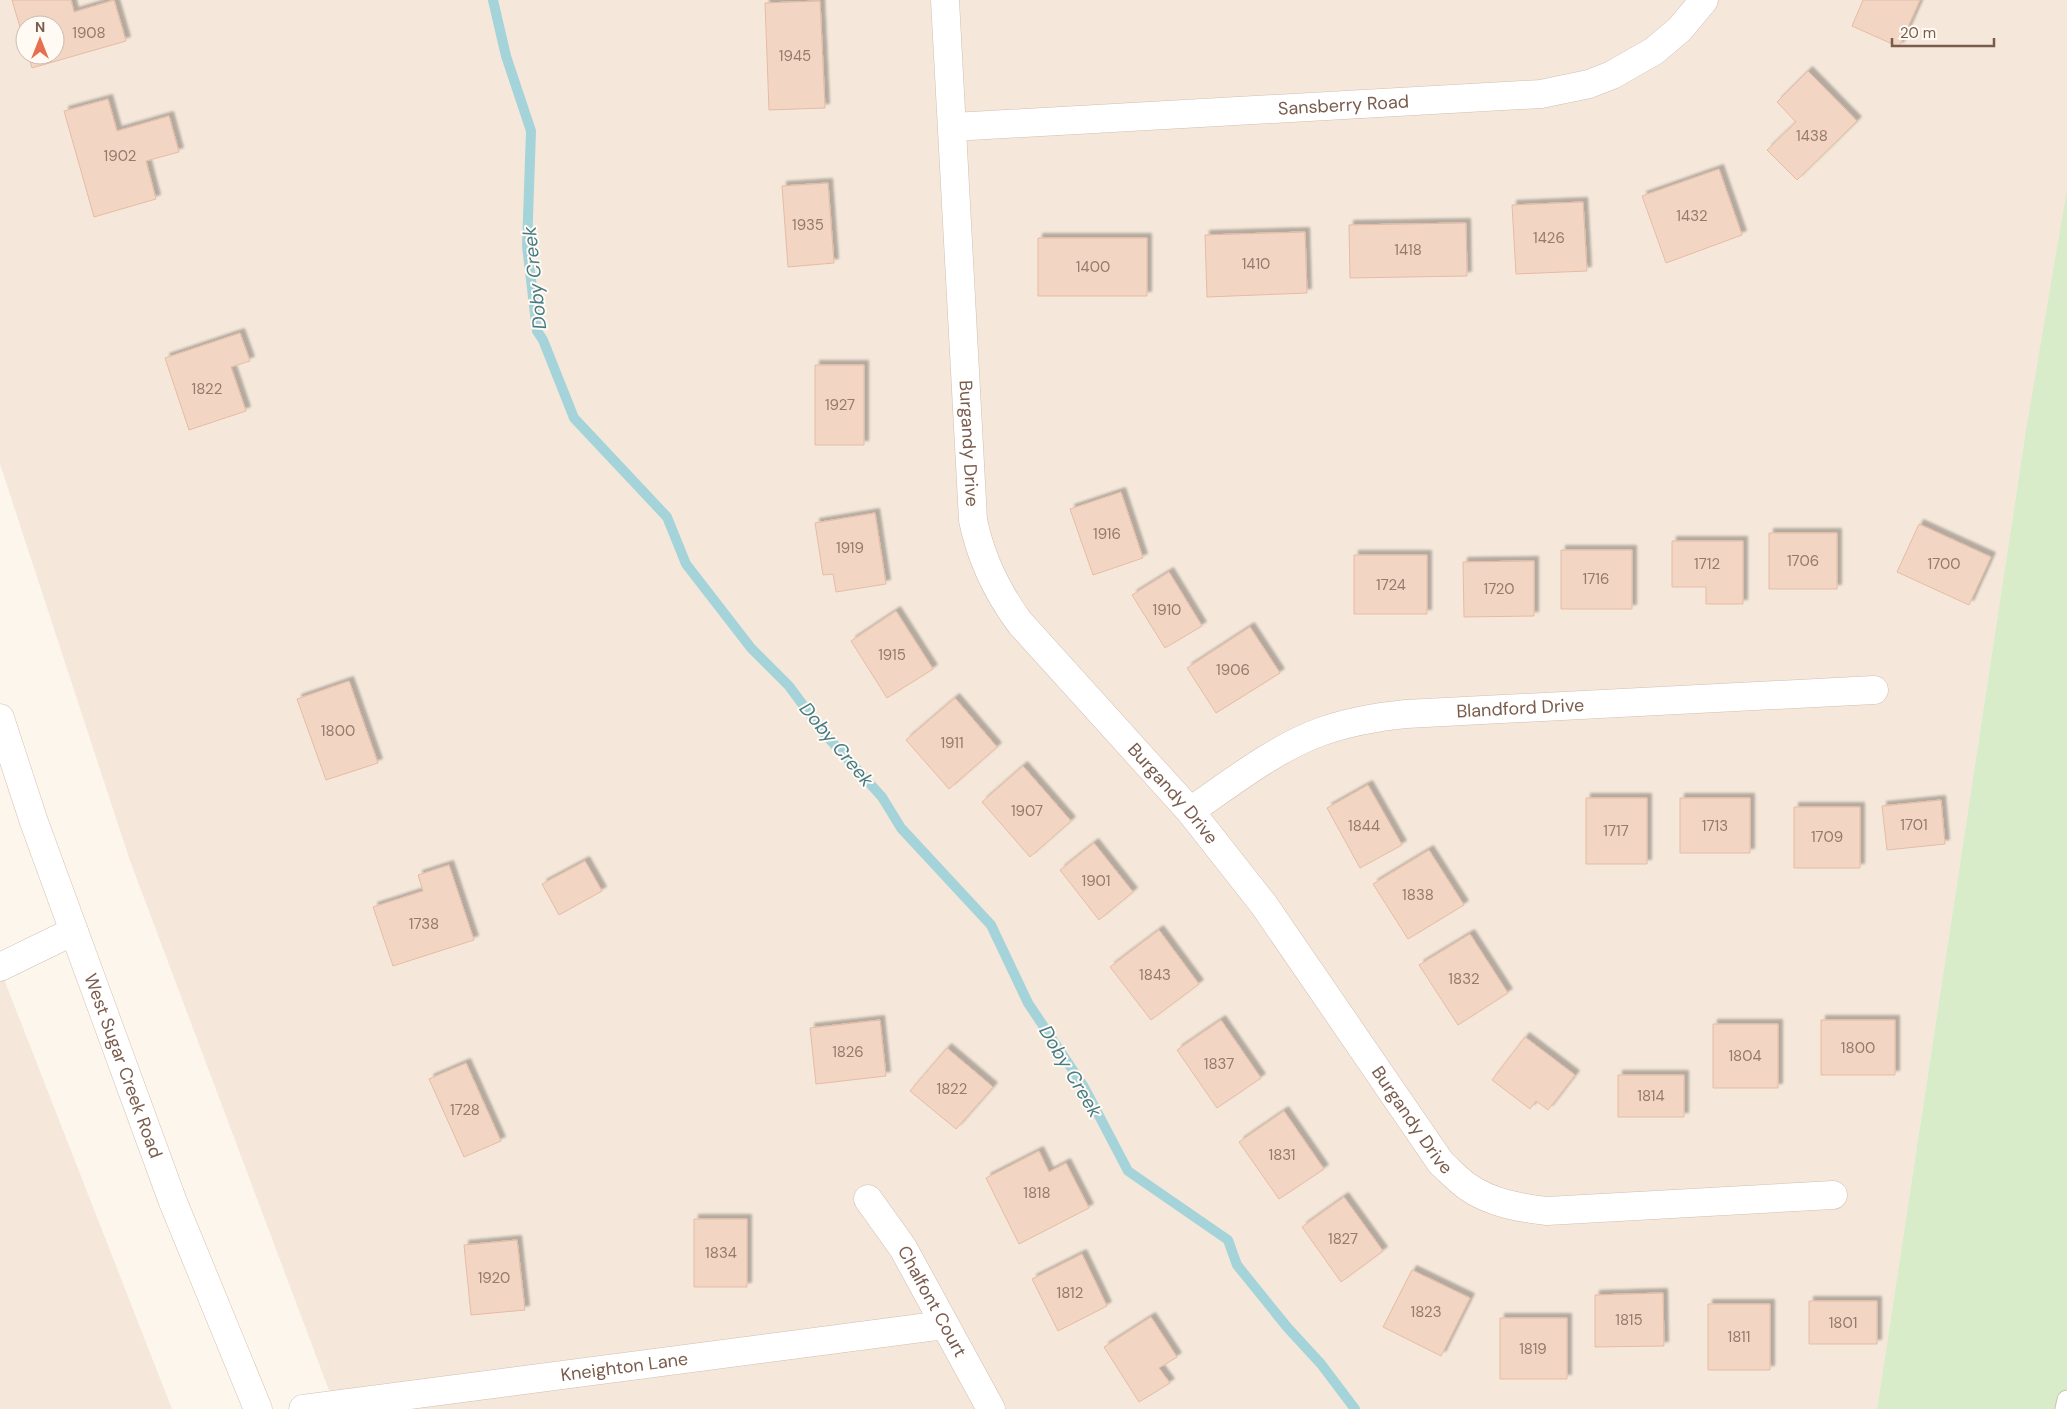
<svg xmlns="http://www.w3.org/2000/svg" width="2067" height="1409" font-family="'DM Sans',sans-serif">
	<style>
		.residential { fill: #f5e8da; fill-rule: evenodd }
		.green { fill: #d8ecc9 }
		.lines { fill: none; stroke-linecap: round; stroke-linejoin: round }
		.stream { stroke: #a5d3da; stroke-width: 10 }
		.building { fill: #f3d5c3; stroke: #e6bba3; filter: url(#shadow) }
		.lane-casing { stroke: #d1beb0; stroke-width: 21 }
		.street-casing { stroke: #d1beb0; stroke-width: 29 }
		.secondary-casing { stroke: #d6c0b0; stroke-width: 29 }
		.lane { stroke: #fff; stroke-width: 19 }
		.street { stroke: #fff; stroke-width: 28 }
		.secondary { stroke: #fff; stroke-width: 28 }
		.labels { text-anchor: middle; stroke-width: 4; stroke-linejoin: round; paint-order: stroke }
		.number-label { font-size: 15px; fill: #987a6a }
		.street-label { font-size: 18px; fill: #7a5c4d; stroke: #fffaf3 }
		.water-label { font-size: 19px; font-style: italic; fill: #437c86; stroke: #fffaf3 }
	</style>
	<defs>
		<filter id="shadow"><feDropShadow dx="4.5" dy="-4.5" stdDeviation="1" flood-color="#0004"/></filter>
	</defs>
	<rect width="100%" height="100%" fill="#fdf6ec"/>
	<path class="residential" d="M0,0H2067V464L2025,436L1877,1409H336L129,858L0,464ZM25,25H55V55H25Z
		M0,969L172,1409H0Z"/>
	<path class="green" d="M2067,189V1409H1877L2025,436Z"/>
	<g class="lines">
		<path class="stream" d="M493,0L506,56L531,131L527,246L537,331L543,340L574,418L667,517L686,564L751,648L789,686L823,732L882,797L901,828L991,925L1028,1003L1084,1087L1128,1171L1228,1240L1237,1265L1287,1327L1321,1364L1355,1409"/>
	</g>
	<path class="building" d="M12,0H71L74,12L114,0L126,41L32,68L28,55H55V25H25V44Z
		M1863,0H1920L1899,47L1852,26Z
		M820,1L825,108L769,110L765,3Z
		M1808,71L1857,121L1797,180L1767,150L1796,122L1777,102Z
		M108,99L117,131L169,116L179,152L146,161L156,199L94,217L64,111Z
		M1719,169L1742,235L1666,263L1642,196Z
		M828,183L834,263L788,267L782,186Z
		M1583,202L1587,271L1516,274L1512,205Z
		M1466,223L1467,276L1350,278L1349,225Z
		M1305,232L1307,293L1207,297L1205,235Z
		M1038,238H1147V296H1038Z
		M240,333L250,361L231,367L246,411L189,430L165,358Z
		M815,365H864V445H815Z
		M1121,492L1143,558L1093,575L1070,509Z
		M875,513L886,584L836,592L833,574L823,575L815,523Z
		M1919,524L1991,557L1969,605L1897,572Z
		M1769,533H1837V589H1769Z
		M1672,541H1743V604H1706V587H1672Z
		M1561,550H1632V609H1561Z
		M1354,555H1427V614H1354Z
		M1534,561V616L1464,617L1463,562Z
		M1169,572L1202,626L1165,648L1132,595Z
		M896,611L933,669L887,698L851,641Z
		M1250,627L1280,673L1216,713L1187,668Z
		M349,681L378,763L326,780L297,699Z
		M955,698L997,747L949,789L906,740Z
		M1023,766L1071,821L1030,857L982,802Z
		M1368,785L1402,845L1360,868L1327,808Z
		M1586,798H1647V864H1586Z
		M1680,798H1750V853H1680Z
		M1941,800L1945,844L1887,850L1882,806Z
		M1794,807H1860V868H1794Z
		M1094,843L1133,892L1099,920L1060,870Z
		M1429,850L1464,905L1408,939L1373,884Z
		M585,861L602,891L559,915L542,884Z
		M449,865L474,940L393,966L373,907L423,891L418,875Z
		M1159,930L1199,984L1151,1020L1110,967Z
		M1470,934L1508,993L1458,1025L1419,965Z
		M880,1020L886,1076L816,1084L810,1028Z
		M1221,1020L1261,1078L1217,1108L1177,1050Z
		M1821,1020H1895V1075H1821Z
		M1713,1024H1778V1088H1713Z
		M1525,1037L1575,1075L1548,1110L1536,1101L1530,1109L1492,1080Z
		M947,1048L993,1087L956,1129L910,1091Z
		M466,1063L501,1141L464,1157L429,1079Z
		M1618,1075H1684V1117H1618Z
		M1284,1111L1324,1169L1279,1199L1239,1142Z
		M1039,1151L1049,1172L1066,1163L1089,1208L1019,1244L986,1178Z
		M1344,1197L1383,1251L1341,1282L1302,1227Z
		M694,1219H747V1287H694Z
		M517,1240L525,1310L471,1315L464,1245Z
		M1082,1254L1107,1306L1058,1331L1032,1279Z
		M1412,1270L1470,1298L1441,1356L1383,1327Z
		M1663,1293L1664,1346L1595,1347V1295Z
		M1809,1301H1877V1344H1809Z
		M1708,1304H1770V1370H1708Z
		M1151,1317L1177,1357L1159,1368L1170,1383L1139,1402L1104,1347Z
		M1500,1318H1567V1379H1500Z"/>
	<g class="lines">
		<g class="lane-casing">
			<path id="lane" d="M2065,1409L2067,1400"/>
		</g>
		<g class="street-casing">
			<g id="street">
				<path id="s1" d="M945,0L973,520C981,559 997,592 1020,623L1190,811L1264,905L1441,1163C1450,1171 1458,1180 1468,1187C1491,1203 1520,1208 1547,1211L1833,1195"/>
				<path id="s2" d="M953,127L1541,94L1589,84L1612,75L1654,51L1680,29L1704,0"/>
				<path id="s3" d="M1190,811C1230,784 1274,749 1320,732C1348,722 1376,717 1406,714L1874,690"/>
				<path d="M0,967L74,931"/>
				<path id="s4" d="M868,1199L903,1248L991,1409"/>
				<path id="s5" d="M303,1409L944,1325"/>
			</g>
		</g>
		<g class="secondary-casing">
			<g id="secondary">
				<path id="s6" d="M0,718L34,822L173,1202L258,1409"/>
			</g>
		</g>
		<use href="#lane" class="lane"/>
		<use href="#street" class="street"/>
		<use href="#secondary" class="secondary"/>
	</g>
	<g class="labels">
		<g class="number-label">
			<text x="89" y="38">1908</text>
			<text x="795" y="61">1945</text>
			<text x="1812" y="141">1438</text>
			<text x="120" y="161">1902</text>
			<text x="1692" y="221">1432</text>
			<text x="808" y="230">1935</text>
			<text x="1549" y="243">1426</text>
			<text x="1408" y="255">1418</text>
			<text x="1256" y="269">1410</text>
			<text x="1093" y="272">1400</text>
			<text x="207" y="394">1822</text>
			<text x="840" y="410">1927</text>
			<text x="1107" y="539">1916</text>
			<text x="850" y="553">1919</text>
			<text x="1803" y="566">1706</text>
			<text x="1707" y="569">1712</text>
			<text x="1944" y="569">1700</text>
			<text x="1596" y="584">1716</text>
			<text x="1391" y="590">1724</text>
			<text x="1499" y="594">1720</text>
			<text x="1167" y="615">1910</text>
			<text x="892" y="660">1915</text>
			<text x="1233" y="675">1906</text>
			<text x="338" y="736">1800</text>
			<text x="952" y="748">1911</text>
			<text x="1027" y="816">1907</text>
			<text x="1914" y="830">1701</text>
			<text x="1364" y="831">1844</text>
			<text x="1715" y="831">1713</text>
			<text x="1616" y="836">1717</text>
			<text x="1827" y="842">1709</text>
			<text x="1096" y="886">1901</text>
			<text x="1418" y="900">1838</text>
			<text x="424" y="929">1738</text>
			<text x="1155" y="980">1843</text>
			<text x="1464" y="984">1832</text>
			<text x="1858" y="1053">1800</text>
			<text x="848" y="1057">1826</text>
			<text x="1745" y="1061">1804</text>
			<text x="1219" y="1069">1837</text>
			<text x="952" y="1094">1822</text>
			<text x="1651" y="1101">1814</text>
			<text x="465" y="1115">1728</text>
			<text x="1282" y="1160">1831</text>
			<text x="1037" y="1198">1818</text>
			<text x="1343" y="1244">1827</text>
			<text x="721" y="1258">1834</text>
			<text x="494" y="1283">1920</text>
			<text x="1070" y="1298">1812</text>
			<text x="1426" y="1317">1823</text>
			<text x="1629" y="1325">1815</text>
			<text x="1843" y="1328">1801</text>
			<text x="1739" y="1342">1811</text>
			<text x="1533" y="1354">1819</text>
		</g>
		<g class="street-label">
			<text dy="6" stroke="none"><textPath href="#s2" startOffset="391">Sansberry Road</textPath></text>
			<text dy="6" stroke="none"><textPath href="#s1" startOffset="444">Burgandy Drive</textPath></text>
			<text dy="6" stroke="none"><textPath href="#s3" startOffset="355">Blandford Drive</textPath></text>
			<text dy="6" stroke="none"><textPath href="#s1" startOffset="864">Burgandy Drive</textPath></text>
			<text dy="6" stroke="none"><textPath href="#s6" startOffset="369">West Sugar Creek Road</textPath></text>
			<text dy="6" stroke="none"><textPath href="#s1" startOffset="1269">Burgandy Drive</textPath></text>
			<text dy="6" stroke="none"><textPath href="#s4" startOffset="121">Chalfont Court</textPath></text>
			<text dy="6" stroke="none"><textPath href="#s5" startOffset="324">Kneighton Lane</textPath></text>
		</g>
		<g class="water-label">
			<text transform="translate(534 278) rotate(-96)" y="7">Doby Creek</text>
			<text transform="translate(837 744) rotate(50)" y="7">Doby Creek</text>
			<text transform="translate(1071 1071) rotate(59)" y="7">Doby Creek</text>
		</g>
	</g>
	<g transform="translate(40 40)"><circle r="24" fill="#fffaf3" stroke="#cabbb1"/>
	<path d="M0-4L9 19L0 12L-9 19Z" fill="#e76f51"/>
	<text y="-8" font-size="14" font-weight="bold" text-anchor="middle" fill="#7a5c4d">N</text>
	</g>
	<path d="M1892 38v8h102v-8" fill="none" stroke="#7a5c4d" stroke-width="2.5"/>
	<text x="1900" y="38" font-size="15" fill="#7a5c4d" stroke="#fffaf3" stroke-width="4" paint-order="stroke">20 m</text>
</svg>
